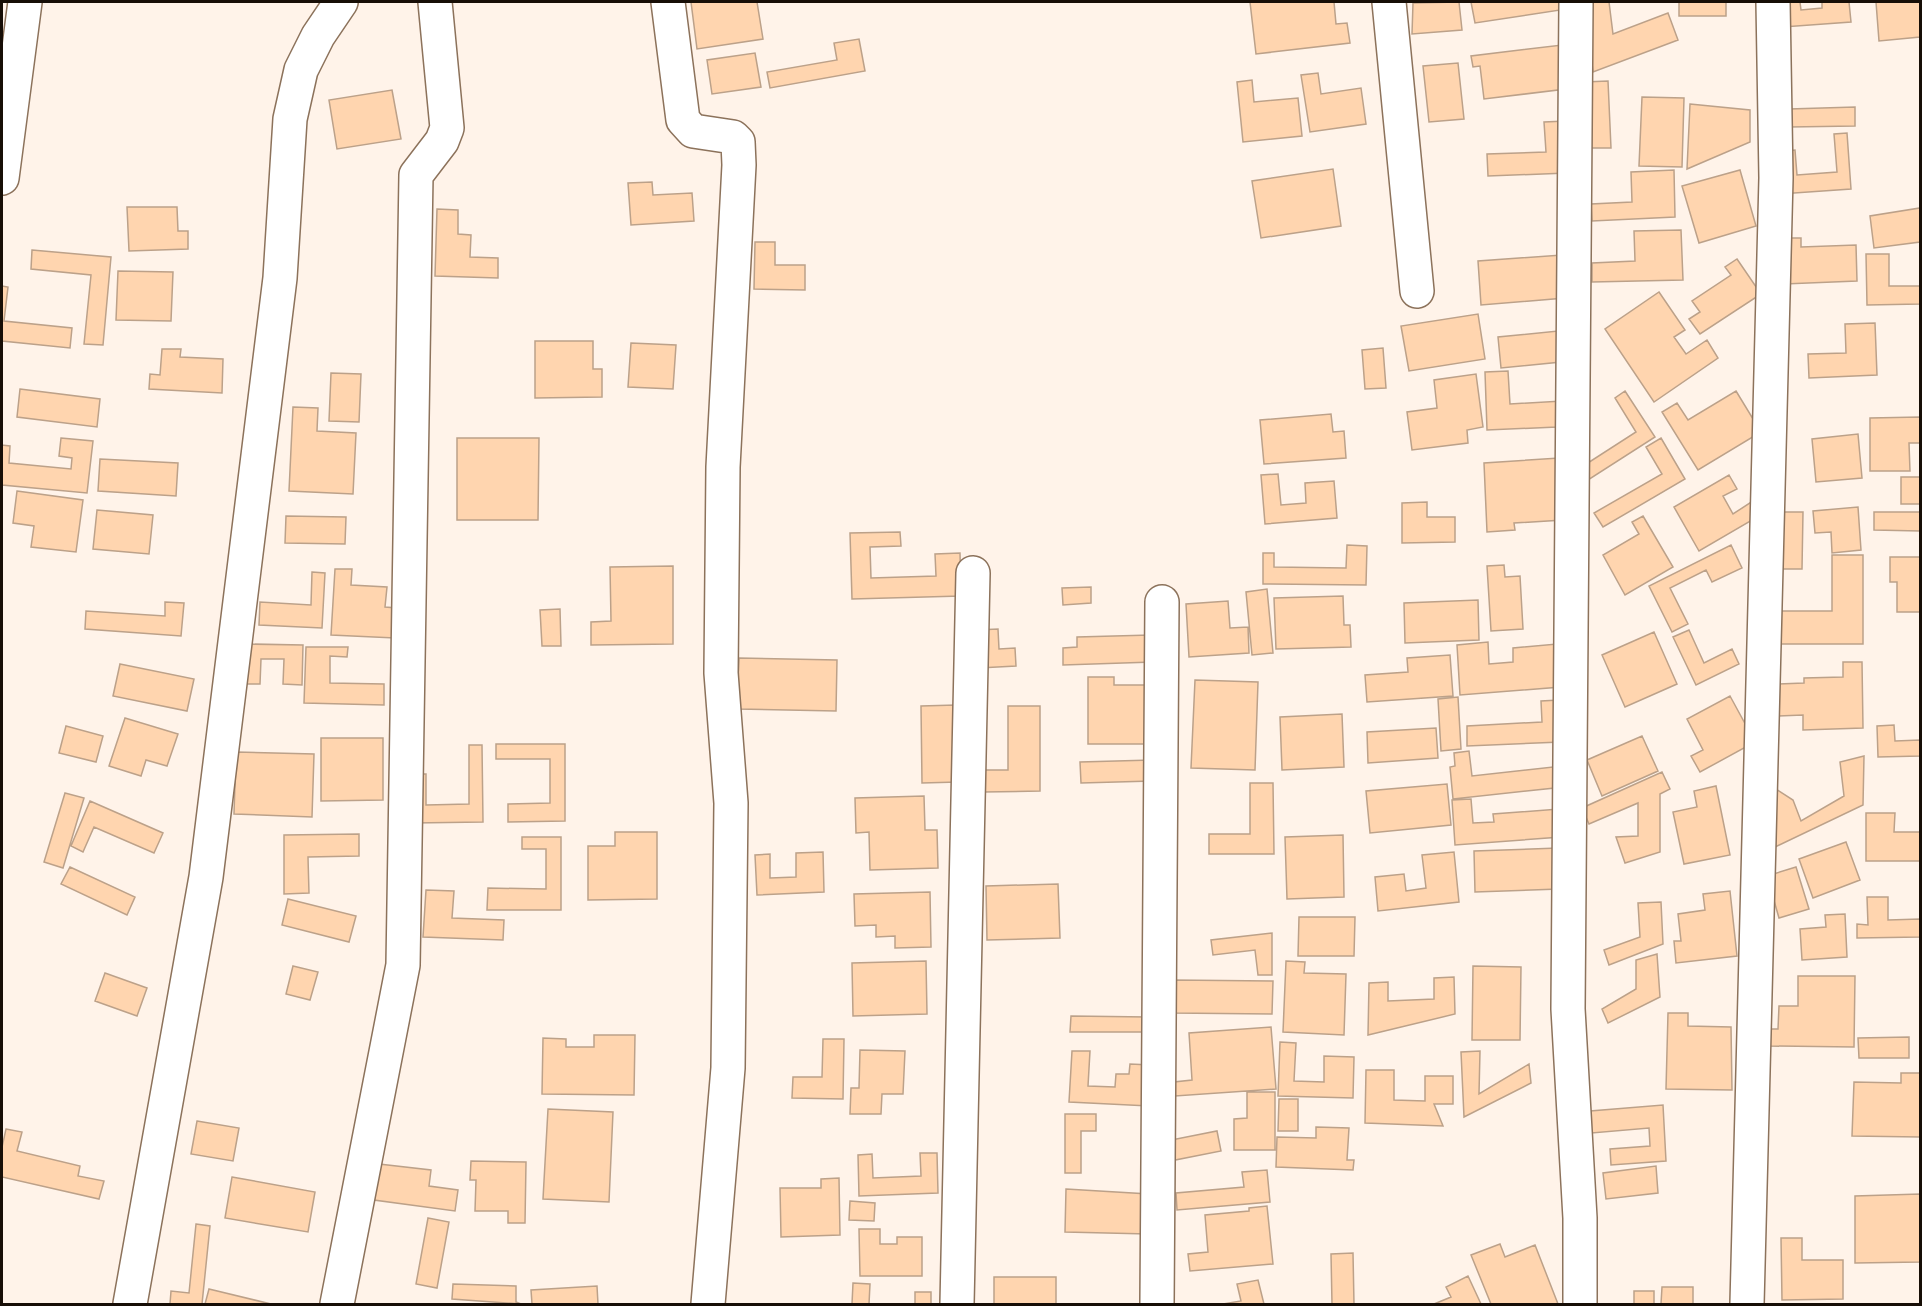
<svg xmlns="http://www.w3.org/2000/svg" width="1922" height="1306" font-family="'PT Serif',serif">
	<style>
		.building { fill: #ffd5af; stroke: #bca189; stroke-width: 1.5 }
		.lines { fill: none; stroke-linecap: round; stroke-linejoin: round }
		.minor-casing { stroke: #8c725b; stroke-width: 36 }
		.minor { stroke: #fff; stroke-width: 33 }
	</style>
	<rect width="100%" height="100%" fill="#fff3e9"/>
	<path class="building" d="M691,2H757L763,39L697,49Z
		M1250,2H1334L1336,24L1347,23L1350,43L1256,54Z
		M1459,2L1462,30L1412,34L1413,3Z
		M1471,2H1565L1567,9L1475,23Z
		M1585,2H1609L1613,34L1668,13L1678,40L1593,72Z
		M1679,2H1759H1726V16H1679Z
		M1781,2H1800L1801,10L1822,8V2H1849L1851,22L1783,27Z
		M1876,2H1920V37L1879,41Z
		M859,39L865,71L770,88L767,72L837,60L834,43Z
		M1562,45L1566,89L1484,99L1480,66L1473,67L1471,56Z
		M755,53L761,87L712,94L707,60Z
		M1458,63L1464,119L1429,122L1423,66Z
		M1318,73L1321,94L1361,88L1366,124L1310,132L1301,75Z
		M1252,80L1254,102L1298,98L1302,136L1243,142L1237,82Z
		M1608,81L1611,148H1586L1584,82Z
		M392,90L401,139L337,149L329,100Z
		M1642,97L1684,98L1682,167L1639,166Z
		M1690,104L1750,110V142L1687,169Z
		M1855,107V126L1789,127V109Z
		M1566,121L1567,173L1488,176L1487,154L1546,152L1544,122Z
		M1847,133L1851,189L1780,194L1776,152L1795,150L1797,175L1837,172L1834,134Z
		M1333,169L1341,226L1261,238L1252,181Z
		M1674,170L1675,217L1592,221L1591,204L1632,202L1631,172Z
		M1740,170L1756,226L1699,243L1682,186Z
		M652,182L653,195L692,193L694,221L631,225L628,183Z
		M127,207H177L178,231H188V249L129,251Z
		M1920,208V242L1874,248L1870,216Z
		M437,209L458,210V234L471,235L470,257L498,258V278L435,276Z
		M1681,230L1683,280L1592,282V263L1635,261L1634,231Z
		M1783,238H1801V247L1856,245L1857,281L1784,284Z
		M755,242H775V265H805V290L754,289Z
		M32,250L111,257L103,345L84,344L91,275L31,269Z
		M1866,254H1889V286H1920V304L1867,305Z
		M1562,255L1565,298L1481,305L1478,261Z
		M1737,259L1761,294L1700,334L1689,319L1700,312L1692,301L1731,275L1725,267Z
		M118,271L173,272L171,321L116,320Z
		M2,286L8,287L4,321L72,328L70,348L2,341Z
		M1659,292L1685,330L1674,337L1686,354L1707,340L1718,358L1654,402L1605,329Z
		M1478,314L1485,359L1409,371L1401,326Z
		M1875,323L1877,375L1809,378L1808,354L1846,353L1845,324Z
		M1558,331L1561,362L1501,368L1498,337Z
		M535,341H593V369H602V397L535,398Z
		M631,343L676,345L673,389L628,387Z
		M1383,348L1386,388L1365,389L1362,350Z
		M162,349H181L180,357L223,359L222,393L149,389L150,374L160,375Z
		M1508,371L1510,404L1562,401L1557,427L1487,430L1485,372Z
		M331,373L361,374L359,422L329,421Z
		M1476,374L1483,427L1467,430L1468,443L1412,450L1407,412L1437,408L1434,380Z
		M20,389L100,399L97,427L17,417Z
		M1625,391L1655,437L1588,480L1580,468L1636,432L1615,398Z
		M1736,391L1761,432L1698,470L1662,412L1677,403L1688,420Z
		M293,407L318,408L317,431L356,433L353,494L289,491Z
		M1331,414L1333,432L1344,431L1346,458L1264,464L1260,420Z
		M1920,417V443H1909L1910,471H1870V418Z
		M1858,434L1862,478L1816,482L1812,439Z
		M61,438L93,441L87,493L2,485V445L10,446L9,463L71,469L72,458L59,456Z
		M457,438H539L538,520H457Z
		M1661,438L1685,479L1603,527L1594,513L1662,474L1646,447Z
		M1559,458L1563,520L1514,523L1515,530L1487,532L1484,463Z
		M100,459L178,463L176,496L98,491Z
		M1278,474L1281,505L1306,503L1305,483L1334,481L1337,518L1265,524L1261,475Z
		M1729,475L1737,489L1723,496L1733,514L1762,495L1766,512L1699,551L1674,507Z
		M1901,477H1920V504H1901Z
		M17,491L83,500L76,552L31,547L34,526L13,523Z
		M1427,502V517H1455V542L1402,543V503Z
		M1858,507L1861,550L1832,553L1831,532L1815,533L1813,511Z
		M97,510L153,515L149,554L93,549Z
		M1781,512H1803L1802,569H1780Z
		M1874,512H1920V531L1874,530Z
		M286,516L346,517L345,544L285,543Z
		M1643,516L1673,567L1625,595L1603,555L1639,534L1632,522Z
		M900,532L901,546L870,547L871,578L936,576L935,554L960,553L961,596L852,599L850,533Z
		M1347,545L1367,546L1366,585L1263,584V553H1274V567L1346,568Z
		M1731,545L1742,568L1712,582L1706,570L1670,588L1688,624L1672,632L1649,586Z
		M1832,555H1863V644H1776V611H1832Z
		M1890,557H1920V612H1897V582H1890Z
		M1504,565L1505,577L1520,576L1523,629L1491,631L1487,566Z
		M673,566V644L591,645V622L611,621L610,567Z
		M335,569H352L351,585L387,587L385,607L397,608L395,638L331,635Z
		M312,572L325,573L322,628L259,625L260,602L311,605Z
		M1091,587V603L1063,605L1062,588Z
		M1267,589L1273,653L1252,655L1246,592Z
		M1343,596L1344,625H1350L1351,647L1276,649L1274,598Z
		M1478,600L1479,640L1405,643L1404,603Z
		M1228,601L1230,628L1248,627L1249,653L1189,657L1186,604Z
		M165,602L184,603L181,636L85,629L86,611L165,616Z
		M560,609L561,646H542L540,610Z
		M998,629L999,649L1015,648L1016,666L979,668L977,630Z
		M1689,630L1704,663L1732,649L1739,664L1696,685L1673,637Z
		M1654,632L1677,684L1625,707L1602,655Z
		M1151,635L1153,662L1063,665V648L1077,647V637Z
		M1488,642L1489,664L1513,662V648L1557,644L1561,687L1460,695L1457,645Z
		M247,644L303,645L302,685L283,684L284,659H261L260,684H246Z
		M306,647H348L347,657L330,656V683L384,684V705L304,703Z
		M1450,655L1453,696L1367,702L1365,675L1408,672L1407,658Z
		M739,658L837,660L836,711L737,709Z
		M1843,662H1862L1863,728L1803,730V715L1778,716L1777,684L1804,683V678L1843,677Z
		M120,664L194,679L187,711L113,696Z
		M1088,677H1114V685H1155V744H1088Z
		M1195,680L1258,682L1255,770L1191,768Z
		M1730,696L1755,742L1700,772L1691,756L1703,750L1687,719Z
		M1458,697L1461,749L1441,751L1438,699Z
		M1559,700L1561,742L1467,746V726L1542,722L1541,701Z
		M956,705L958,782L922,783L921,706Z
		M1008,706H1040V791L983,792V770H1008Z
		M1342,714L1344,767L1282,770L1280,717Z
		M125,718L178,734L167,766L146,760L141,776L109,766Z
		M1894,725L1895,741L1920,740V756L1878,757L1877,726Z
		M66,726L103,736L96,762L59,753Z
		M1436,728L1438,758L1368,763L1367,732Z
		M1642,736L1658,771L1602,796L1587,760Z
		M321,738H383V800L321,801Z
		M496,744H565V821L508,822V804L550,803V759H496Z
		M469,745H482L483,822L413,823V774H426V805L469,804Z
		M1469,751L1472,776L1562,766L1564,787L1453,799L1450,767L1455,766L1454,753Z
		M236,752L314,754L312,817L234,814Z
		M1864,756L1863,805L1773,848L1776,789L1793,800L1801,821L1844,796L1840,762Z
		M1152,760V781L1081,783L1080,762Z
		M1662,772L1670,789L1660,794V852L1625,863L1616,837L1638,836V803L1589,824L1582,808Z
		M1250,783H1273L1274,854H1209V834H1250Z
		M1447,784L1451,825L1370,833L1366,791Z
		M1716,786L1730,855L1684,864L1673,812L1697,807L1694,791Z
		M65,793L84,798L63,868L44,862Z
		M924,796L925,830H937L938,868L870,870L869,832L856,833L855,798Z
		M1471,799L1473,823L1494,822L1493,814L1559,809L1561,837L1455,845L1452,800Z
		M90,801L163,833L154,853L94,827L83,852L71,846Z
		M1866,813H1895L1894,832H1920V861H1866Z
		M615,832H657V899L588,900V846H615Z
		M359,834V856L308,857L309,893L284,894V835Z
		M1343,835L1344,897L1287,899L1285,837Z
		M522,837H561V910H487L488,888L546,889V849H522Z
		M1846,842L1860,880L1813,898L1799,859Z
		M1558,848L1559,889L1475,892L1474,851Z
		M823,852L824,892L757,895L755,855L770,854V878L796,877V853Z
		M1454,852L1459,902L1378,911L1375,877L1404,874L1406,891L1426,888L1422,855Z
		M70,867L135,897L127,915L61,884Z
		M1796,867L1809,909L1779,918L1767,876Z
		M1058,884L1060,938L987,940L986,886Z
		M426,890L454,891L452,918L504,920L503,940L423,937Z
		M1730,891L1737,956L1676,963L1674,941H1681L1678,914L1705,910L1703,894Z
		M930,892L931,947L895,948V936L876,937V925L855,926L854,894Z
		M1867,897H1888V920L1920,919V937L1857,938V924L1868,925Z
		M288,899L356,916L349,942L282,925Z
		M1661,902L1663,944L1609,965L1604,950L1640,937L1638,903Z
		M1845,914L1847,957L1802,960L1800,929L1826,927L1825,915Z
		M1299,917H1355L1354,956H1298Z
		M1272,933V975H1258L1255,950L1213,955L1211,940Z
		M1657,954L1660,997L1608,1023L1602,1009L1636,989V960Z
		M926,961L927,1014L853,1016L852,963Z
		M1286,961L1305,962L1304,973L1346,974L1344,1035L1283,1032Z
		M293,966L318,972L310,1000L286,994Z
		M1473,966L1521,967L1520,1040H1472Z
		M105,973L147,988L137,1016L95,1001Z
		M1798,976H1855L1854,1047L1769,1046L1768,1029H1778L1779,1006H1798Z
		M1454,977L1455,1014L1368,1035L1369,983L1388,982V1001L1434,999V978Z
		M1172,980L1273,981L1272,1014L1171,1013Z
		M1668,1013H1688V1026L1731,1027L1732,1090L1666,1089Z
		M1071,1016L1148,1017V1032H1070Z
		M1271,1027L1276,1089L1175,1096L1174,1082L1192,1080L1189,1033Z
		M594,1035H635L634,1095L542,1094L543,1038L566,1039V1047H594Z
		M1909,1037V1058H1859L1858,1038Z
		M823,1039H844L843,1099L792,1098L793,1077H822Z
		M1280,1042L1296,1043L1294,1081L1324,1082V1056L1354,1057L1353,1098L1278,1096Z
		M860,1050L905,1051L903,1094H882L881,1114H850L851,1088H859Z
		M1072,1051H1090L1088,1086L1115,1087L1116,1074H1129L1130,1064L1151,1065L1149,1106L1069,1102Z
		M1480,1051L1479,1094L1529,1064L1531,1083L1464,1117L1461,1052Z
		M1366,1070H1394V1100L1425,1101V1076H1453V1104H1434L1443,1126L1365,1123Z
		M1901,1073H1920V1137L1852,1136L1854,1082L1901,1083Z
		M1247,1092H1275V1150H1234V1119L1247,1118Z
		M1279,1099H1298V1131H1278Z
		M1663,1105L1666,1161L1611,1165L1610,1149L1650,1146L1649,1128L1580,1134L1578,1112Z
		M548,1109L613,1112L609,1202L543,1199Z
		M1065,1114H1096V1131H1081V1173H1065Z
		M197,1121L239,1128L233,1161L191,1154Z
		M1316,1127L1349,1128L1347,1160H1354L1353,1170L1276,1167L1277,1137L1316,1138Z
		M6,1129L22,1132L17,1151L80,1166L78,1176L104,1181L99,1199L2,1177V1147Z
		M1217,1131L1221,1151L1170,1161L1166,1141Z
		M920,1153H937L938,1193L859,1196L858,1155L872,1154L873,1178L921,1176Z
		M471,1161L526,1162L525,1223H508V1211H475L476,1180H470Z
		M379,1164L431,1170L429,1186L458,1190L455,1211L374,1200Z
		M1656,1166L1658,1193L1606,1199L1603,1173Z
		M1267,1170L1270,1202L1177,1210L1176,1193L1244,1187L1242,1172Z
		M232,1177L315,1192L308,1232L225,1218Z
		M839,1178L840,1235L781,1237L780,1188H821V1179Z
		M1066,1189L1149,1194L1148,1234L1065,1232Z
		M1920,1194V1262L1855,1263V1196Z
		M850,1201L875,1203L874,1221L849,1220Z
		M1267,1206L1273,1264L1190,1271L1188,1254L1208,1252L1205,1215L1249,1211V1208Z
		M428,1218L449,1222L437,1288L416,1284Z
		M196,1224L210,1226L202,1304H170L171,1291L189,1293Z
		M859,1229H880V1244H897V1237H922V1276H860Z
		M1781,1238H1802V1260H1843V1299L1782,1300Z
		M1500,1244L1505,1257L1535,1245L1558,1304H1491L1471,1255Z
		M1353,1253L1354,1304H1332L1331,1254Z
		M1468,1276L1481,1304H1434L1451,1297L1446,1287Z
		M994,1277H1056V1304H994Z
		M1258,1280L1264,1304H1223L1241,1301L1237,1284Z
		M853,1283L870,1284L869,1304H852Z
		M453,1284L516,1286V1302L521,1304L452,1299Z
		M597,1286L598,1304H532L531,1290Z
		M1662,1287H1693V1304H1661Z
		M209,1289L271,1304H205Z
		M1634,1291H1654V1304H1634Z
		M915,1292H931V1304H915Z"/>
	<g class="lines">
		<g class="minor-casing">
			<path id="minor" d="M668,2L683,120L693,131L733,137L738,142L739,165L723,467L721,673L731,803L728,1068L708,1304
				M1389,2L1417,291
				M1576,2L1568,1009L1580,1218V1304
				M2,178L25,2
				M130,1304L206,877L280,278L290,119L301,70L318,36L341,2
				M337,1304L403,965L416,175L442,141L447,128L435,2
				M957,1304L973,573
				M1157,1304L1162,602
				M1747,1304L1776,178L1773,2"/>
		</g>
		<use href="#minor" class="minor"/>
	</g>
	<rect width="1922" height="1306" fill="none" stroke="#170e06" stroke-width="6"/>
</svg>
